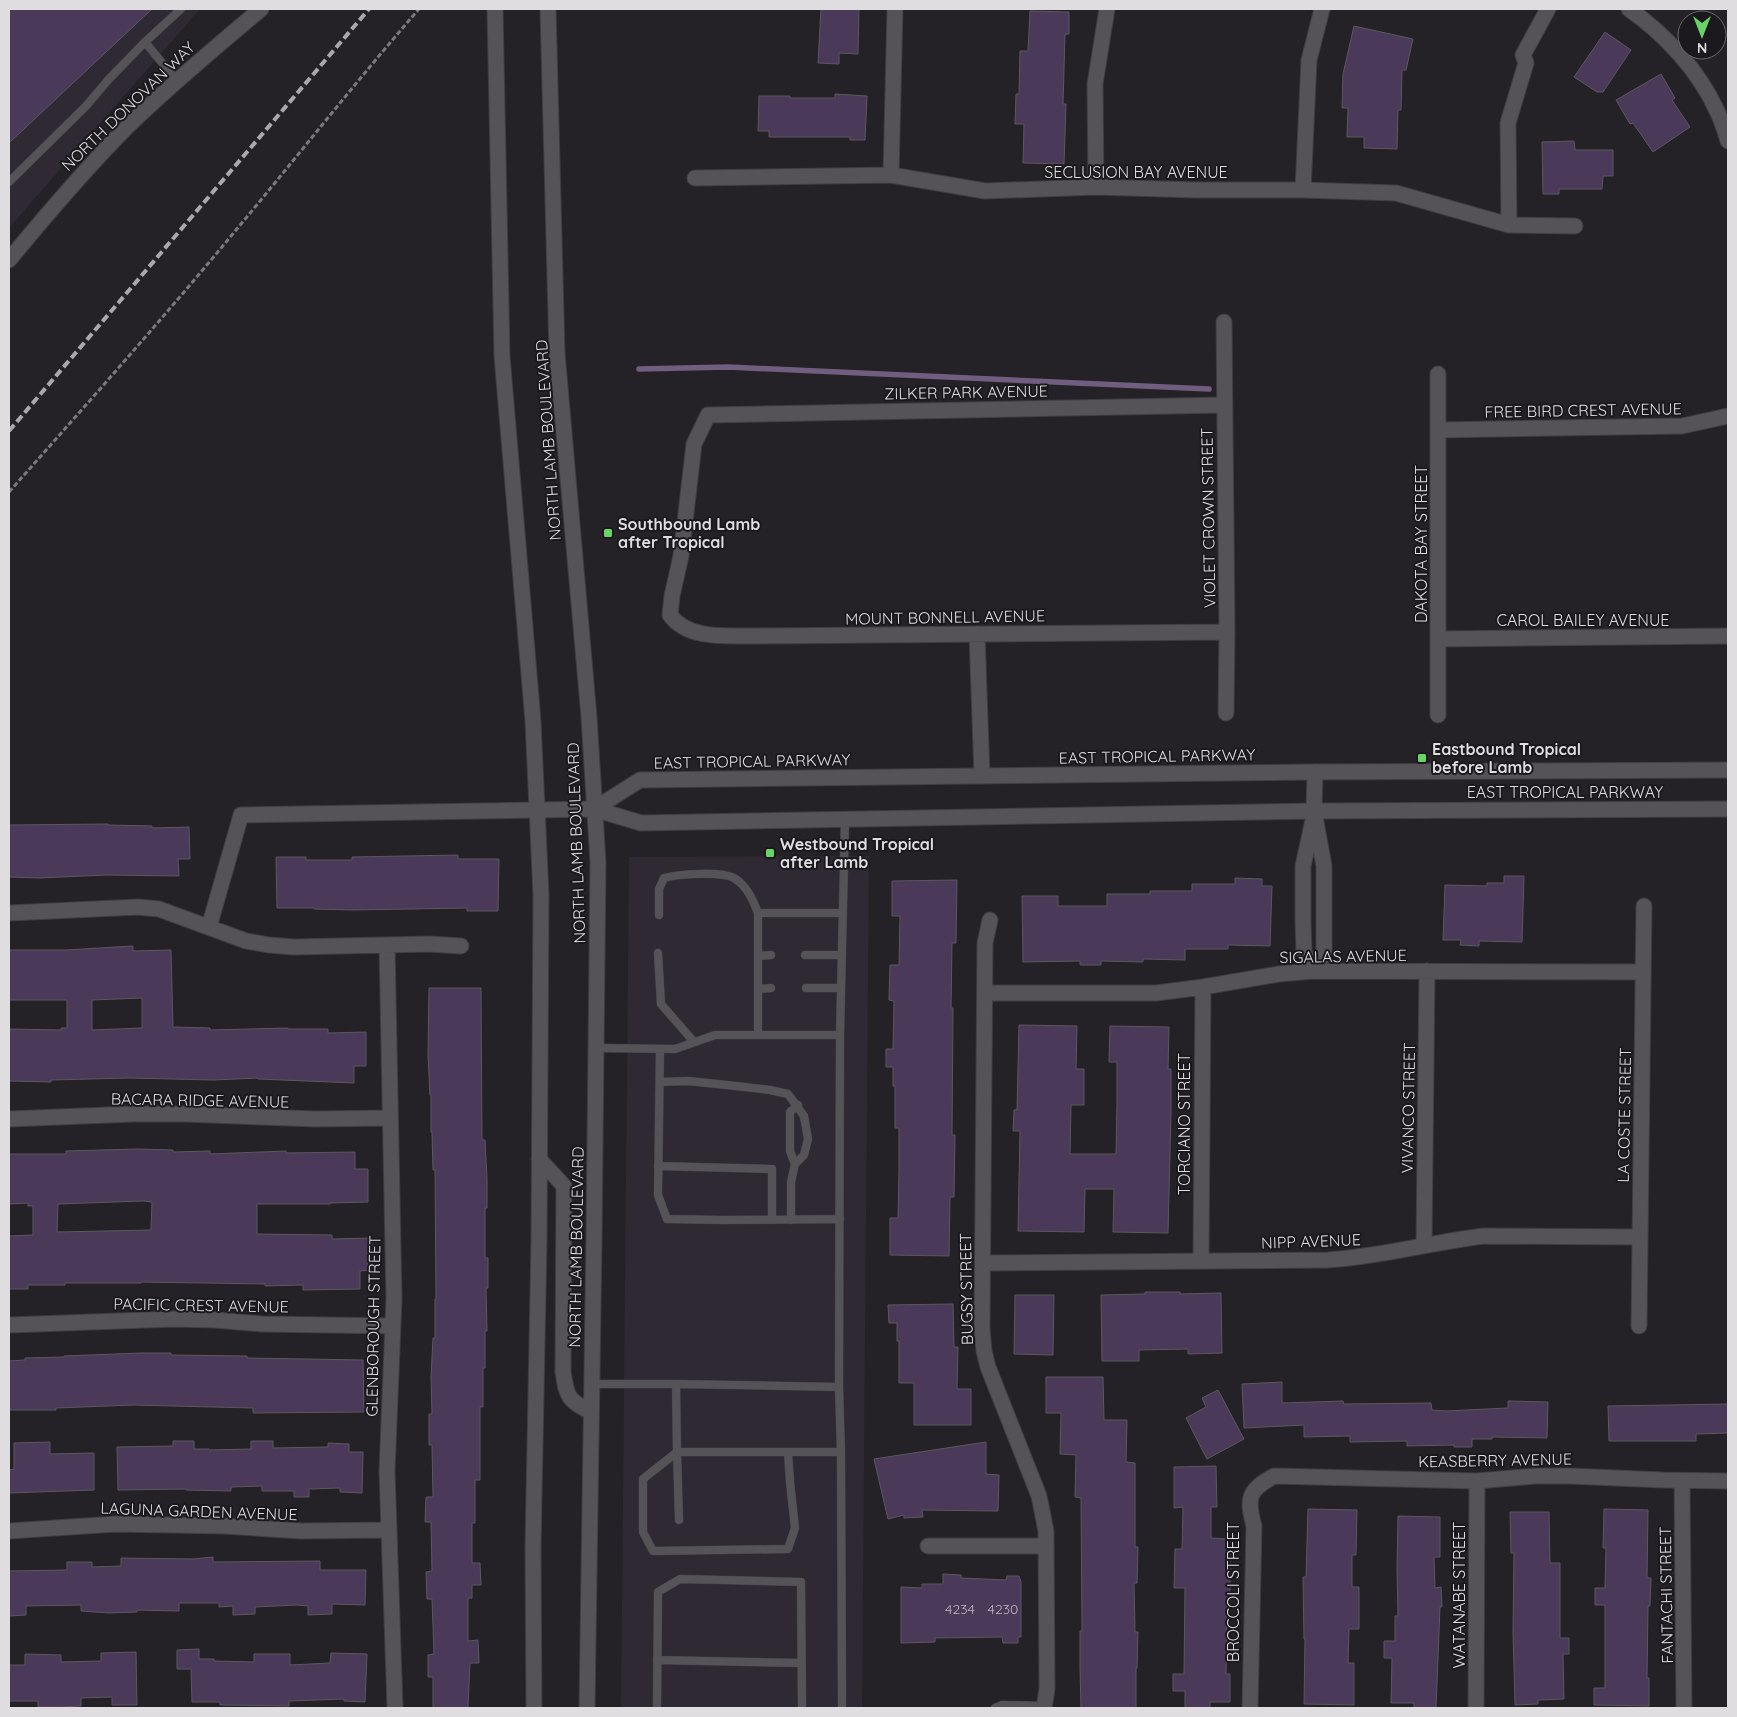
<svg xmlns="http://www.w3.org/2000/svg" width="1737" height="1717" font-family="Quicksand,sans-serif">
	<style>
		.built { fill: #2e2933 }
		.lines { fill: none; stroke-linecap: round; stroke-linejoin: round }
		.stream { stroke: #705d80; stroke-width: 5.5 }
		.building { fill: #4b3959; stroke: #5b585e; fill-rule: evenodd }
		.lane-casing { stroke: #403d42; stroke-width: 9 }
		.street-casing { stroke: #403d42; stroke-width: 17 }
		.secondary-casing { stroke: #403d42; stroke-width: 17 }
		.path { stroke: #7b797d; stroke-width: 3; stroke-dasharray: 5 2.5; stroke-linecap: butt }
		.lane { stroke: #555358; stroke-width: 8 }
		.street { stroke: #555358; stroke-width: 15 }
		.secondary { stroke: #555358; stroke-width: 15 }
		.rail { stroke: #aaa8ac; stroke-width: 4; stroke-dasharray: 8 4; stroke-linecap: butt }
		.poi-dot { fill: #68d465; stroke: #1b191d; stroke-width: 2 }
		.labels { text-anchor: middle; stroke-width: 4; stroke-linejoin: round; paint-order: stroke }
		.number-label { font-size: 14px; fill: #bab4be }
		.street-label { font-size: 16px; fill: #dfdde0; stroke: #1b191d }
		.poi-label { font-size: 16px; font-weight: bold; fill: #dfdde0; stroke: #1b191d; text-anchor: start }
	</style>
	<rect width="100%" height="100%" fill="#242227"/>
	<path class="built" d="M9,9H200L9,228Z
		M869,856L862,1708H621L629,857Z"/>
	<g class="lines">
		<path class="stream" d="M639,369L728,367L1209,389"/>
	</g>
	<path class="building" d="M9,9H152L9,143Z
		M821,9H859L858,54L839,53V64L818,63Z
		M1030,11L1069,12V34H1065L1063,104H1066L1064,164L1023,163L1024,124H1015L1016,94H1019L1020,51H1028Z
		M1354,26L1413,39L1406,70H1402L1401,110H1398L1397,149L1364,148V137H1347L1348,108H1342L1343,74Z
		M1605,32L1631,50L1603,92H1597L1574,77Z
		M1661,74L1675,98L1672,100L1690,127L1653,152L1633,123L1630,124L1616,100Z
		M835,94L867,96L865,140H850V137H769V131H758L759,96H790V98H835Z
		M1574,141L1575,150H1613V176H1603L1602,189H1559V194H1543L1542,142Z
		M108,824V825L152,826V828L189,827L190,859H178L179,876L106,875L40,878L9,877V825Z
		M458,855V859H499L498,911H467V908L353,910L314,909V908H277L276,857H306V860H352V857Z
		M1504,876H1524L1522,942L1479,941V946L1460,945L1461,940H1443L1445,885L1487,886V883H1504Z
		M1235,878L1262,879V886H1272L1270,946L1228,945V949H1185V960L1143,959V962L1101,961V965H1080V961L1023,962L1022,896H1058V906H1107V894H1150V891H1192V884H1235Z
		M957,880L956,943H952L951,1008H953L952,1135H955L954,1197H950L949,1256L890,1255V1218H898L899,1170V1128H895V1086H893V1067H886V1049H893L894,1001L889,1000L890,965H899L900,916H892V881Z
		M133,946V951L171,950L173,1027L210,1028V1030L288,1028V1029H328V1033L366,1032V1066H354V1083L258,1079V1078L214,1080L129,1078L51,1080V1082L9,1081V1029L61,1030V1028H67V1000H9V950H66ZM142,998V1028L92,1030V1000Z
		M429,988H481L482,1140H485L487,1179V1208H485V1258H488V1288H486L487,1331H485V1368H483V1407H480V1480H475V1523H472V1563H480L481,1585H472V1598H468V1641L478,1640L479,1663H470L468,1708H433V1677H428V1655L434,1654L432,1599H427L426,1572L432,1571L431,1522H425L426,1497H433L432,1445H429V1414H432L431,1377L433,1338H435V1299H436L435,1170H433L432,1132H431V1095H430L428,1055Z
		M1019,1025L1077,1026L1076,1069H1084V1105H1071L1070,1154H1116L1117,1104V1062H1109L1110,1026L1169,1027L1168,1069H1171V1112L1168,1233L1113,1232L1114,1189H1085L1084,1232L1018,1231L1020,1131H1013L1014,1110H1017Z
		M137,1149L173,1150V1152L210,1151V1154L286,1151V1153L355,1152V1169H368V1202L330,1203V1204H257V1234L332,1235V1239L372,1238V1270L360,1271V1289L303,1290V1285L265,1286V1284L141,1282V1283H65V1285H28V1289H9V1236L33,1235V1206H28V1203L9,1204V1154H66V1151ZM143,1201L152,1202L151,1230L57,1232L58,1204Z
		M1145,1292H1180V1294L1221,1293L1222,1353L1188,1354V1349L1139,1350V1361H1102L1101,1295L1145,1294Z
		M1015,1295H1054L1053,1355L1014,1354Z
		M953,1304L954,1347H958L957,1389H971V1425H914V1383H899V1341H897V1323H889L888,1305Z
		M141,1353H171V1355L247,1356V1358L363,1360L364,1412L253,1413V1408L133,1405L56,1408V1410H9V1361L25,1360V1358L64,1357V1356Z
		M1046,1377H1103L1104,1420H1127L1126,1462L1135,1463V1547H1138L1137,1583H1134L1135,1632H1138L1137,1668H1136V1708H1081L1080,1668V1631H1082L1081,1498L1075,1497L1076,1455L1060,1454L1061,1413H1046Z
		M1282,1382V1403L1343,1401L1344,1404L1431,1403L1432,1410L1446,1411L1508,1408V1401L1548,1402L1547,1438L1492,1437V1439H1472V1447H1454V1445L1407,1446V1441L1350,1442V1436L1304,1437V1425L1244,1428L1242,1384Z
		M1218,1390L1244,1439L1207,1459L1186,1418L1206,1407L1202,1398Z
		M1728,1404V1433L1696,1434V1441H1609L1608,1406Z
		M173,1441H194V1449H209V1450L251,1449V1441H273V1448L328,1447V1443L349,1444V1452H363L362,1493L340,1492V1488L309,1489V1497H294V1491H262V1486L231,1487V1491L186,1490V1489L118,1490L117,1447L173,1446Z
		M50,1442V1454L94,1453V1490L9,1493V1470L14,1469V1443Z
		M986,1442V1474L999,1475L998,1511L922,1510L923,1517L904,1518V1515L888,1519L874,1459Z
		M1216,1466L1217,1507H1211V1538L1230,1539V1601H1227L1226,1674H1230V1702H1210V1708H1185V1691H1173V1674H1184L1185,1588H1174L1175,1549H1182L1183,1507L1174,1508V1467Z
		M1308,1509L1357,1510L1356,1555H1352V1587H1359V1629H1349L1348,1663H1354V1705L1304,1704L1305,1639H1304L1303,1577H1306Z
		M1604,1509L1648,1510L1647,1578H1651L1650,1606H1648L1647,1678H1649V1706L1594,1705V1688H1605V1605H1595V1588H1605L1606,1548H1603Z
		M1510,1512H1549L1550,1563H1560V1638H1569V1654H1563L1564,1699L1538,1700V1704L1515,1705L1513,1631L1514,1553H1511Z
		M1398,1516L1440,1517V1557H1434L1435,1588L1441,1587L1442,1607H1440L1436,1708H1414V1703H1391L1392,1658H1384V1641H1395V1616H1398L1397,1569Z
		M213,1557V1562L320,1561V1570H366L365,1605L332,1604V1614L308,1615V1606L296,1605L255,1607V1614L233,1615V1606L219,1607V1603H179V1611L137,1610V1612L109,1613L81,1611V1605L26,1606V1615L9,1616V1571L67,1570V1562H92V1567L121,1566V1558L193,1559Z
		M943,1574L961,1575V1578L1006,1580L1007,1576H1019L1021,1582V1637H1018V1643H1003L1002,1637L935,1638V1642L901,1643V1587L922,1588V1584H943Z
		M199,1649V1659H214V1661L254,1662V1654H290V1665L330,1663L331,1653L367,1654L365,1702L344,1701V1699L289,1701V1706L220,1705V1702H192L191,1669H177V1650Z
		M136,1652L137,1705H112V1697L81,1698V1706L60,1707H38V1701H9V1665H25V1654L61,1655V1662L101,1661V1653Z"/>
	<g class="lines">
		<g class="lane-casing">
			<path id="lane" d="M177,81L145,42L181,9
				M9,182L86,106L109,79L145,42
				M659,915V889L664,878C678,874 721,871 734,878C747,886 753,900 758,913
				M658,953L661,1004L694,1042
				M805,955H842
				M758,956L771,955
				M806,988H841
				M758,989L771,988
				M758,1035V913H843
				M840,1035L839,1387L841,1452L842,1708
				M597,1048L675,1049L715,1035H840L845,820
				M660,1049L658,1195L667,1219L722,1220L840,1219
				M660,1082L688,1081L736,1086L770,1090L788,1094L804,1116L808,1139L804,1155L795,1164L791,1182V1220
				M795,1164L790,1151V1112L798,1105
				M658,1166L772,1169V1220
				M592,1384H676
				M839,1387L676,1384L677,1452H841
				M677,1452L643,1479V1532L653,1551L788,1549L795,1528L790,1482L788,1452
				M677,1452L679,1520
				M657,1660L801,1663
				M657,1708L658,1592L680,1579L801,1582L802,1708
				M995,1708L1002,1705L1045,1706"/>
		</g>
		<g class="street-casing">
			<path id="street" d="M1629,9C1665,34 1699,71 1717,111C1722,121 1725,131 1728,141
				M891,175L895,9
				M695,178L891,175L985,191L1096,187L1196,190H1303L1396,193L1509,225L1575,226
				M1096,187L1095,84L1107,9
				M1303,190L1309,60L1322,9
				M1509,225L1508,123L1526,63L1523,55L1548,9
				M1224,322L1227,632L1226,713
				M1438,374V715
				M1224,405L708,415L694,444L681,556L672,596L670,615C689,641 729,635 757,636L1227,632
				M1438,430L1682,426L1728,416
				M977,634L982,776
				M1438,639L1728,636
				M1313,820L1303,866V921L1304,952L1313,971
				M9,913L138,907L159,909L246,941L269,945L294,947L429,944L461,946
				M990,920L985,943L982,1328L984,1351L988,1367L1039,1496L1046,1531L1047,1689L1044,1708
				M209,927L241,815L538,810
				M387,945L394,1299L387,1471L395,1708
				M1313,971L1324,953V866L1314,811L1315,772
				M985,993H1156L1203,987L1279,974L1313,971L1643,972
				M9,1119L133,1114H184L316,1119L390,1118
				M1424,1246L1427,971
				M1201,1261L1203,987
				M983,1263L1328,1260C1381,1257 1432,1242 1484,1236L1640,1237
				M9,1325L174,1319L215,1320L262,1324L393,1326
				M1639,1326L1644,906
				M1682,1481L1684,1708
				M9,1531L116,1524L224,1526L301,1531L389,1530
				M928,1546H1046
				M1250,1708L1254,1526C1246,1497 1249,1490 1274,1476L1477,1481L1536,1476H1569L1663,1480L1728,1481
				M1476,1708L1477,1481"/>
		</g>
		<g class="secondary-casing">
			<path id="secondary" d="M495,9L502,356L533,721L541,895L539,1239L533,1549L534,1708
				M548,9L557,353L589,717L598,862L594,1239L587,1708
				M9,260C47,214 85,169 127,127C170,85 216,47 261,9
				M594,809L640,780L1315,772L1728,770
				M538,810L594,809L641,823L1314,811L1728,809
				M539,1159L564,1186L563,1372C567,1398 568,1400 591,1412"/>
		</g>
		<path class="path" d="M9,492C87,404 166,315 241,224C301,152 358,79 419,9"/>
		<use href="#lane" class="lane"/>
		<use href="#street" class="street"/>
		<use href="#secondary" class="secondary"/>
		<path class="rail" d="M9,431L369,9"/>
	</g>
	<g class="poi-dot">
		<rect x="603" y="528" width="10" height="10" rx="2.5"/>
		<rect x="1417" y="753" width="10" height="10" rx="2.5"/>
		<rect x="765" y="848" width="10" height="10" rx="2.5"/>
	</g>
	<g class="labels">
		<g class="number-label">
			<text x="960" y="1614">4234</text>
			<text x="1003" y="1614">4230</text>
		</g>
		<g class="street-label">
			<text transform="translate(128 106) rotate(-44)" y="6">NORTH DONOVAN WAY</text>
			<text x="1136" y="178">SECLUSION BAY AVENUE</text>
			<text transform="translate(966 392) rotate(-1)" y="6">ZILKER PARK AVENUE</text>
			<text transform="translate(1583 410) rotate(-1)" y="6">FREE BIRD CREST AVENUE</text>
			<text transform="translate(548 440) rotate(-94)" y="6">NORTH LAMB BOULEVARD</text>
			<text transform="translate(1208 518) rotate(-91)" y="6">VIOLET CROWN STREET</text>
			<text transform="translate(1421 544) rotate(-90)" y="6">DAKOTA BAY STREET</text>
			<text transform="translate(945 617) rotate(-1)" y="6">MOUNT BONNELL AVENUE</text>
			<text x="1583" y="626">CAROL BAILEY AVENUE</text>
			<text transform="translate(1157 756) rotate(-1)" y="6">EAST TROPICAL PARKWAY</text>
			<text transform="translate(752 761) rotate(-1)" y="6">EAST TROPICAL PARKWAY</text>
			<text x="1565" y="798">EAST TROPICAL PARKWAY</text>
			<text transform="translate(576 843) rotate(-92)" y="6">NORTH LAMB BOULEVARD</text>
			<text transform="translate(1343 956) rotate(-1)" y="6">SIGALAS AVENUE</text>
			<text transform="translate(200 1100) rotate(1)" y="6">BACARA RIDGE AVENUE</text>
			<text transform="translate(1408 1108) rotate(-89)" y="6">VIVANCO STREET</text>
			<text transform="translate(1624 1115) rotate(-89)" y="6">LA COSTE STREET</text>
			<text transform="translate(1184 1124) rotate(-90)" y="6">TORCIANO STREET</text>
			<text transform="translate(1311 1241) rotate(-2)" y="6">NIPP AVENUE</text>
			<text transform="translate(576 1247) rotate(-89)" y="6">NORTH LAMB BOULEVARD</text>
			<text transform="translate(966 1289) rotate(-91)" y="6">BUGSY STREET</text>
			<text transform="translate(201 1305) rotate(1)" y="6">PACIFIC CREST AVENUE</text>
			<text transform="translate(373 1326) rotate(-89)" y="6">GLENBOROUGH STREET</text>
			<text transform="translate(1495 1460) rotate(-1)" y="6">KEASBERRY AVENUE</text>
			<text transform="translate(199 1511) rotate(2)" y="6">LAGUNA GARDEN AVENUE</text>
			<text transform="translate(1233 1592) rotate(-90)" y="6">BROCCOLI STREET</text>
			<text transform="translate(1459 1595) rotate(-90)" y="6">WATANABE STREET</text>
			<text transform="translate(1666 1595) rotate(-91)" y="6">FANTACHI STREET</text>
		</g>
		<g class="poi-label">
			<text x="618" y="530">Southbound Lamb<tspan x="618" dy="18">after Tropical</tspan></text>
			<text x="1432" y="755">Eastbound Tropical<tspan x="1432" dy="18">before Lamb</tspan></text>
			<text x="780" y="850">Westbound Tropical<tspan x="780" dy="18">after Lamb</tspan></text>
		</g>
	</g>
	<rect width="1737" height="1717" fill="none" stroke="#dfdde0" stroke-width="20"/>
	<g transform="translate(1702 35) rotate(180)"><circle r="24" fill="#1b191d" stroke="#69676b"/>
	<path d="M0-4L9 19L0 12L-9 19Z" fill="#68d465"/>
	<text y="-8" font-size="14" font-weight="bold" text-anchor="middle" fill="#dfdde0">N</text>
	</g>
</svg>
